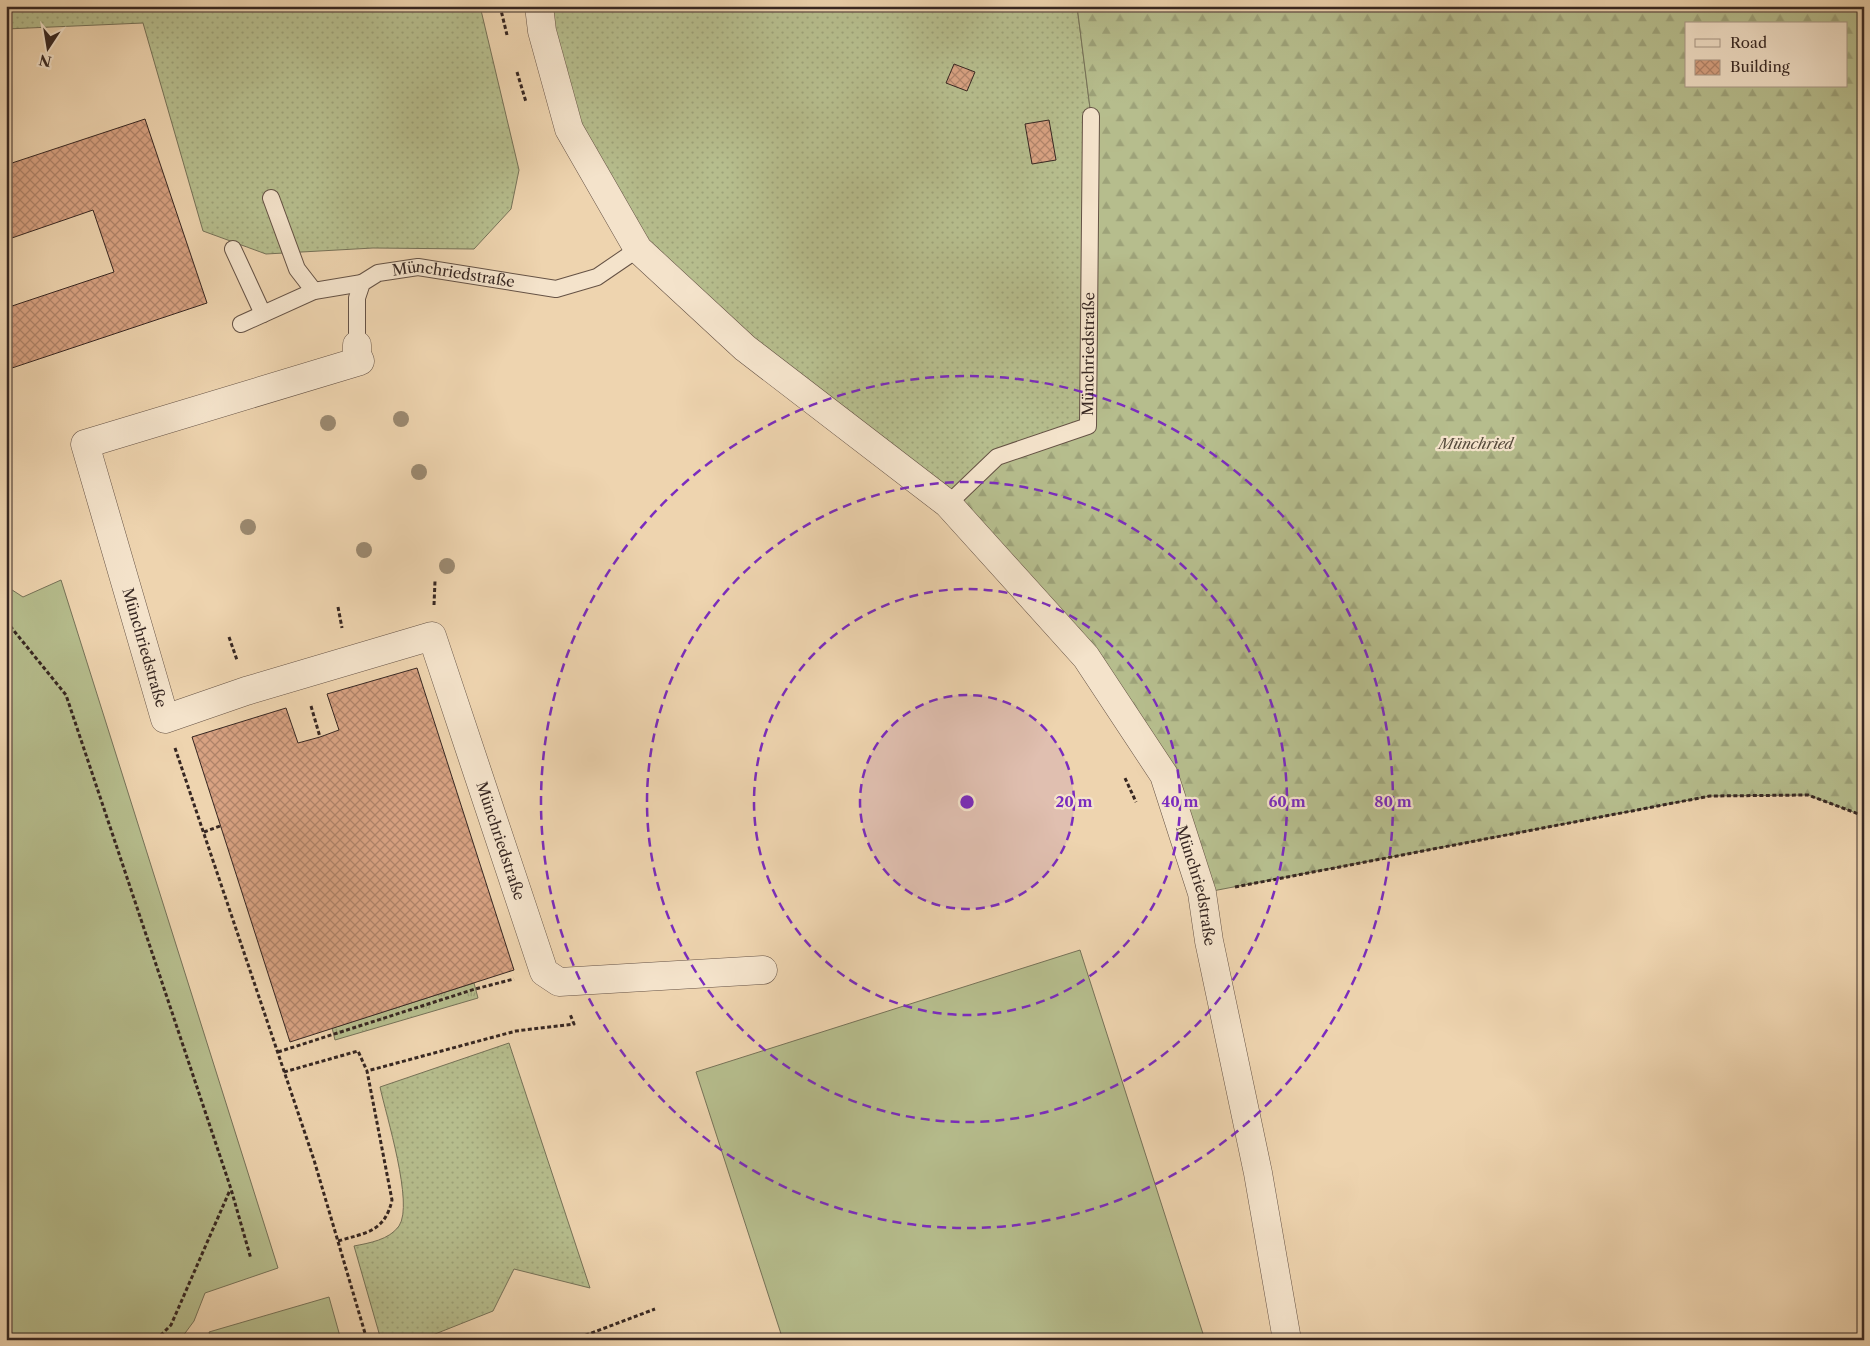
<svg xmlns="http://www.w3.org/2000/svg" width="1870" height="1346" font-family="'Libre Caslon Text',serif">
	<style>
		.grass { fill: url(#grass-dots); stroke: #767258 }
		.forest { fill: url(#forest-firs); stroke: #767258; fill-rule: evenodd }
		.park { fill: url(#park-tufts); stroke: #767258 }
		.pitch { fill: #b6bd8d; stroke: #767258 }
		.building { fill: url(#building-cross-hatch); stroke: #372722 }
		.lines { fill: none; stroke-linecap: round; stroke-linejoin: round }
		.lane-casing { stroke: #655245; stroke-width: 18 }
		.street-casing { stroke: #655245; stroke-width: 29 }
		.path { stroke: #372722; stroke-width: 3; stroke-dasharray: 4 2.5; stroke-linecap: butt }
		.lane { stroke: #f4e3cb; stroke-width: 16 }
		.street { stroke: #f4e3cb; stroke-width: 28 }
		.tree { fill: #9b8970 }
		.ring { fill: none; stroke: #7b2cbf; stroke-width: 2.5; stroke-dasharray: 9 6 }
		.labels { text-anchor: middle; stroke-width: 4.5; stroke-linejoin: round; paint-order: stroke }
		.street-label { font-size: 15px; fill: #372722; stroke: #f4e3cb }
		.park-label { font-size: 15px; font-style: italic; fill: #574c3d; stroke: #f4e3cb }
		.centre { fill: #7b2cbf; stroke: #f4e3cb; stroke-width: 2.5 }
		.ring-label { font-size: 15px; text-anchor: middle; font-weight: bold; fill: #7b2cbf; stroke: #f4e3cb; stroke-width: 4.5; stroke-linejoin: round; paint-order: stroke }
	</style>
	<defs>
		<pattern id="grass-dots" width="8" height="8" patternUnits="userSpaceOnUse" patternTransform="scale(1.25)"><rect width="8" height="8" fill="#b6bd8d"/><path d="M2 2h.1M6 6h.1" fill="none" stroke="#9da279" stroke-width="1.8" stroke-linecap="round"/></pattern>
		<pattern id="forest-firs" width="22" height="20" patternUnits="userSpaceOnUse" patternTransform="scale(1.25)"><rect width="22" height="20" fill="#b6bd8d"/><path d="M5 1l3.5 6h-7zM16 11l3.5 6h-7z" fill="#9da279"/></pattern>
		<pattern id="park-tufts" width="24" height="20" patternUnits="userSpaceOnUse" patternTransform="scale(1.25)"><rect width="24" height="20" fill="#b6bd8d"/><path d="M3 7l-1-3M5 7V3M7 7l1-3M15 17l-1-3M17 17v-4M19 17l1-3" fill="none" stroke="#9da279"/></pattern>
		<pattern id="building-cross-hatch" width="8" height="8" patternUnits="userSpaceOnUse" patternTransform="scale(1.25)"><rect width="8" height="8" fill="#d8a282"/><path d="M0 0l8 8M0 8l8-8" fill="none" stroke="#b0846a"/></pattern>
	</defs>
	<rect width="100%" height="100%" fill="#eed4af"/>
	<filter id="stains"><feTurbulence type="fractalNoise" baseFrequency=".004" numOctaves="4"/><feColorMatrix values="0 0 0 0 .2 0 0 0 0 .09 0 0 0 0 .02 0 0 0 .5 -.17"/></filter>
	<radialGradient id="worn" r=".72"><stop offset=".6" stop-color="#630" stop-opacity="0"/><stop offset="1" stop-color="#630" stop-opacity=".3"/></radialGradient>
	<path class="grass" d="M6,6H480L519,170L511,209L474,249L373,248L266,254L203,231L143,23L6,29Z
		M539,6H1077L1091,116L1088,426L948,504L638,249L569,129Z
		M509,1043L590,1288L514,1269L493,1311L420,1340H381L354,1246C369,1243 389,1240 399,1226C414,1204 386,1115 380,1087Z"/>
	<path class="forest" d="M1077,6H1864V816L1808,795L1710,796L1202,893L1164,775L948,504L997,457L1088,426L1091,116ZM1686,24H1846V86H1686Z"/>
	<path class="park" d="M474,983L478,998L335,1040L332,1028Z"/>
	<path class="pitch" d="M61,580L278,1268L205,1293L194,1321L180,1340H6V586L23,597Z
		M1080,950L1205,1340H783L696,1072Z
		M329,1297L341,1340H211L209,1332Z"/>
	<path class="building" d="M954,64L975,72L967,91L946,83Z
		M145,119L207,303L6,370V298L9,307L114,272L93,210L6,240V165Z
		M1049,120L1056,160L1032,164L1025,124Z
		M417,668L514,970L290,1042L192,737L286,708L298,743L320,737L339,730L327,694Z"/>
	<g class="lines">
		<g class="lane-casing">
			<g id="lane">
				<path d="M271,198L297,269L314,291"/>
				<path d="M233,249L263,314"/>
				<path d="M241,324L314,291L362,283"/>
				<path id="s1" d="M357,345V298L362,283L378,273L418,267L556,289L597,277L638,249"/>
				<path id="s2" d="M948,504L997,457L1088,426L1091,116"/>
			</g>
		</g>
		<g class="street-casing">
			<g id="street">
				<path id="s3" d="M539,6L542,31L569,129L638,249L745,348L948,504L1086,657L1164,775L1202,893L1209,941L1258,1173L1287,1340"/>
				<path id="s4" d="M357,345V354L360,361L85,444L165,719L246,691L432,636L544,972L559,982L763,970"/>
			</g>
		</g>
		<path class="path" d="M500,6L507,35
			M517,72L526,102
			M434,605L435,581
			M338,607L342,628
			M6,621L66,695L231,1189L251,1259
			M229,637L237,660
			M311,706L320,737
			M175,748L314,1160L367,1340
			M1125,778L1136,802
			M204,832L220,826
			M1235,887L1710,796L1808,795L1864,816
			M278,1052L475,989L514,979
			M284,1072L358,1051L367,1071
			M338,1241C365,1233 385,1232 392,1200L367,1071L516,1031L574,1024L570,1014
			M156,1340L171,1325L230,1190
			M573,1340L655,1309"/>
		<use href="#lane" class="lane"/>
		<use href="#street" class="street"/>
	</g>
	<g class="tree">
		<circle cx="401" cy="419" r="8"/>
		<circle cx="328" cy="423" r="8"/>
		<circle cx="419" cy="472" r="8"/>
		<circle cx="248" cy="527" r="8"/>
		<circle cx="364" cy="550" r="8"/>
		<circle cx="447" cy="566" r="8"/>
	</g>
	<circle cx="967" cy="802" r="107" fill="#7b2cbf" fill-opacity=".12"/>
	<g class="ring">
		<circle cx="967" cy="802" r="107"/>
		<circle cx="967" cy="802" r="213"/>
		<circle cx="967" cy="802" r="320"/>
		<circle cx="967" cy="802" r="426"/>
	</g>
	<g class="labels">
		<g class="street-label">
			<text dy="5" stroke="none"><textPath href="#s1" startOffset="158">Münchriedstraße</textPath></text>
			<text dy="5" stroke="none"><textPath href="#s2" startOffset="236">Münchriedstraße</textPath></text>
			<text dy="5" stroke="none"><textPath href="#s4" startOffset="516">Münchriedstraße</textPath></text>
			<text dy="5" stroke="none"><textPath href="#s4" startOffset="1086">Münchriedstraße</textPath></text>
			<text dy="5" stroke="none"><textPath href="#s3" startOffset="1130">Münchriedstraße</textPath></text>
		</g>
		<g class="park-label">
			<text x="1476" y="449">Münchried</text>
		</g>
	</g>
	<circle cx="967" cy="802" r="8" class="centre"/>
	<g class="ring-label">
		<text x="1074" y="807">20 m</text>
		<text x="1180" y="807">40 m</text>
		<text x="1287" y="807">60 m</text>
		<text x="1393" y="807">80 m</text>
	</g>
	<rect width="1870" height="1346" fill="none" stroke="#eed4af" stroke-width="25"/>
	<rect x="8" y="8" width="1855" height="1331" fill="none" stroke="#372722" stroke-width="2.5"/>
	<rect x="12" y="12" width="1845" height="1321" fill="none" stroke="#372722"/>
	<rect x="1685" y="22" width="162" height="65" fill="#f4e3cb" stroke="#a89887"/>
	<rect x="1695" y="39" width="25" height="8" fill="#f4e3cb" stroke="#a89887"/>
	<text x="1730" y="48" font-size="15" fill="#372722">Road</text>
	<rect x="1695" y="60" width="25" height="15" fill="url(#building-cross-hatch)" stroke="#a89887"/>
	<text x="1730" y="72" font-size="15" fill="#372722">Building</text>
	<g transform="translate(48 48) rotate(192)" stroke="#f4e3cb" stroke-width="4" paint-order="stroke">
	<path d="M0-4L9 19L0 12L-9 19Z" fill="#372722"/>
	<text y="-8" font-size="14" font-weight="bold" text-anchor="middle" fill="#372722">N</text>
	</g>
	<rect width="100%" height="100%" filter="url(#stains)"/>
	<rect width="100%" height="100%" fill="url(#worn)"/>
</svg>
